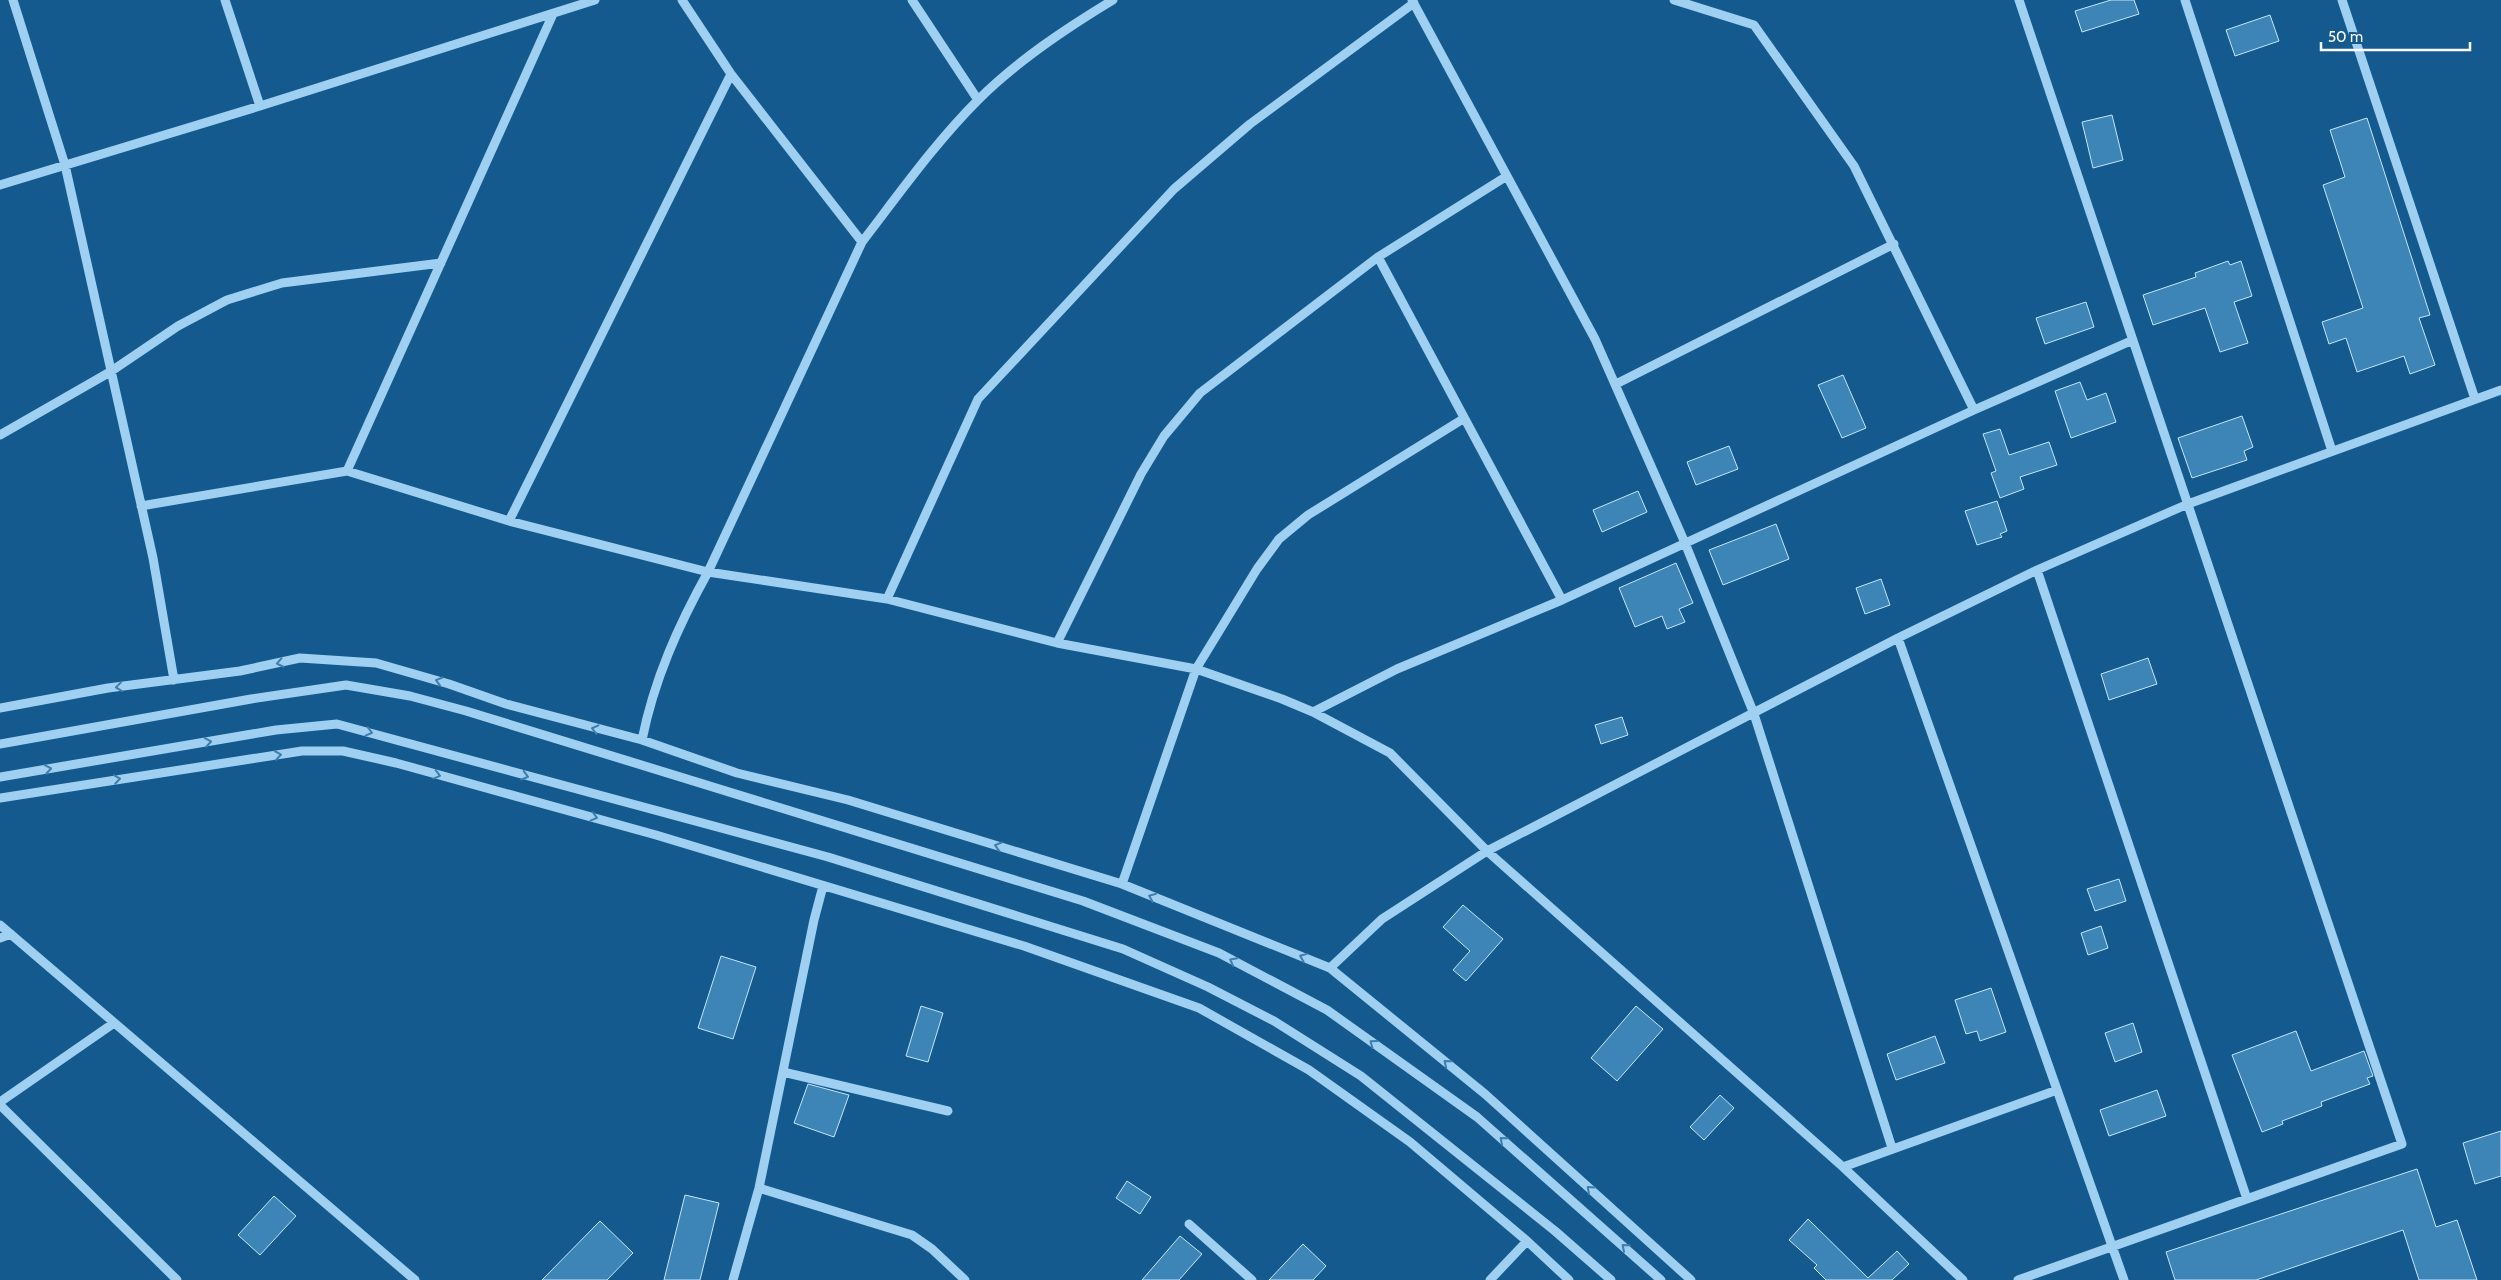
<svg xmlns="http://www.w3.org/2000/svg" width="2501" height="1280" font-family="Cabin,sans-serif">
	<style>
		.building { fill: #3d84b7; stroke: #c5e5fc }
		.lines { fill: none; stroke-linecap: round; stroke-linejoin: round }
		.minor { stroke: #9fcff1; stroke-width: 9 }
		.oneway { stroke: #3e7dac }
	</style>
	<rect width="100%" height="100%" fill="#145a8e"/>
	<path class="building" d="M2111,0H2134L2139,14L2082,32L2075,11Z
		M2270,15L2279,41L2235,56L2226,30Z
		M2112,115L2123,160L2093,168L2082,122Z
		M2367,118L2430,315L2419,318L2435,365L2410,374L2404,356L2357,372L2346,338L2329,344L2322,322L2363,308L2323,185L2345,177L2330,130Z
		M2228,261L2230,265L2241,261L2252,296L2234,302L2248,343L2220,352L2205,308L2153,325L2143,295L2196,277L2195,273Z
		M2086,302L2094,327L2045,344L2036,318Z
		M1843,375L1866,428L1842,438L1818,385Z
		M2080,382L2087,400L2106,393L2116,422L2071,438L2055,391Z
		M2242,416L2253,447L2244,451L2247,460L2192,478L2178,438Z
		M2000,429L2009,455L2049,442L2057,465L2020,477L2024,489L2000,498L1991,473L1996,471L1983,434Z
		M1729,446L1738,469L1696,485L1687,462Z
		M1638,491L1647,512L1602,532L1593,510Z
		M1997,501L2007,531L2000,534L2002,537L1977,545L1965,511Z
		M1776,524L1789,559L1723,585L1709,550Z
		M1676,563L1693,603L1679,609L1685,622L1667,629L1662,616L1635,627L1619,588Z
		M1881,579L1890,605L1865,614L1856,588Z
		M2148,658L2157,684L2109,700L2101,674Z
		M1622,717L1628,735L1601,744L1595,725Z
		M2119,879L2126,901L2095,911L2087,889Z
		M1463,905L1503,939L1466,981L1453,970L1470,951L1443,927Z
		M2101,926L2108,948L2088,955L2081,933Z
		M721,956L756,967L733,1039L698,1028Z
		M1991,988L2006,1032L1980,1041L1977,1031L1966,1034L1955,1000Z
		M921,1006L943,1013L928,1062L906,1056Z
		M1636,1006L1663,1029L1617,1081L1591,1058Z
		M2133,1023L2142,1052L2115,1062L2105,1033Z
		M2296,1031L2311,1071L2364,1051L2373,1076L2367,1078L2370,1084L2321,1102L2322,1106L2282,1121L2283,1124L2262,1132L2232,1055Z
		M1935,1036L1945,1063L1896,1080L1887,1054Z
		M808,1084L849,1095L834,1137L794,1123Z
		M2157,1090L2166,1116L2109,1136L2100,1110Z
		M1720,1095L1734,1108L1704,1140L1690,1127Z
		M2501,1131V1176L2475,1184L2463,1143Z
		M2417,1169L2436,1227L2457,1220L2477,1280H2419L2403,1230L2256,1280H2175L2166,1252Z
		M1127,1181L1151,1197L1140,1214L1116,1198Z
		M685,1195L719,1203L700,1280H664Z
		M274,1196L296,1216L260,1255L238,1235Z
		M1808,1219L1868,1278L1897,1251L1909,1264L1892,1280H1826L1814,1268L1817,1265L1789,1240Z
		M600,1221L633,1253L607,1280H542Z
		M1180,1236L1202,1254L1179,1280H1142Z
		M1303,1244L1326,1266L1313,1280H1269Z"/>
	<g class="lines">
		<path class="minor" d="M13,0L65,165L153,558L174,680
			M225,0L260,106
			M912,0L978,100
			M1412,0L1595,339L1685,543L1754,714L1892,1148
			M1674,0L1754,25L1854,166L1974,410
			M2185,0L2332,451
			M2342,0L2475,399
			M0,185L260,106L595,0
			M862,242C899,194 935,143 978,100C1017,61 1065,29 1113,0
			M1378,257L1562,600
			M1616,384L1894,244
			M0,435L110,372L178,326L227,300L282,283L441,263
			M347,471L553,14
			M141,506L347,471L509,521L708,572L887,599L1057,643L1196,669L1282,699L1313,712L1390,753L1487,851L1843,1167L1963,1280
			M509,521L731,74
			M2037,570L2247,1199
			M887,599L978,399L1174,189L1250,124L1414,3
			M1898,638L2124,1280
			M1057,643L1141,474L1164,436L1200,393L1378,257L1507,176
			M0,708L108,688L240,671L300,658L376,663L449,684L506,704L642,740L737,773L848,800L1122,884L1330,968L1485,1094L1691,1280
			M1313,712L1397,669L1562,600L1974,410L2133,340
			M642,740C654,680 678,626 708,572L862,242L731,74L682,0
			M0,744L251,699L346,685L410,696L466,711L1083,901L1219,953L1327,1010L1477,1117L1661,1280
			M0,777L276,730L337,724L828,857L1123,949L1208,987L1274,1021L1361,1076L1555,1231L1611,1280
			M0,798L302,751H343L396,763L656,835L1024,946L1199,1008L1309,1070L1410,1142L1527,1241L1569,1280
			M1122,884L1196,669L1257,569L1279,539L1308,515L1463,419
			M0,925L415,1280
			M0,938L11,934
			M1330,968L1382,919L1487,851L1898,638L2037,570L2188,504L2501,390
			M783,1072L948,1111
			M0,1102L114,1023
			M0,1105L177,1280
			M1843,1167L2057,1090
			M759,1188L912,1235L932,1249L965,1280
			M1189,1224L1252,1280
			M733,1280L759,1188L814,920L823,886
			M1490,1280L1527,1241
			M2018,1280L2402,1144L2019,0"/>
	</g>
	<defs><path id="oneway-chevron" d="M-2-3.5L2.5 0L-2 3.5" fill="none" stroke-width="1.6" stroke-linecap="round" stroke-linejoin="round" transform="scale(1.25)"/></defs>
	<g class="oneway">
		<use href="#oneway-chevron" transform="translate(280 663) rotate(168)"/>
		<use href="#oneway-chevron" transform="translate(439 681) rotate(-164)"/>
		<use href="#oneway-chevron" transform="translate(119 687) rotate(173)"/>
		<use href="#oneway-chevron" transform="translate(595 729) rotate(-166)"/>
		<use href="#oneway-chevron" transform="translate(369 732) rotate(14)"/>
		<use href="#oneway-chevron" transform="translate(208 742) rotate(-10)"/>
		<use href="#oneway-chevron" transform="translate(278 755) rotate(-9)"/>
		<use href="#oneway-chevron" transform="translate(48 769) rotate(-10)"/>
		<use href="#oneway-chevron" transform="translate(437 775) rotate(15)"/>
		<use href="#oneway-chevron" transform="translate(525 776) rotate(16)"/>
		<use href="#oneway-chevron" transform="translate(117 779) rotate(-9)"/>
		<use href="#oneway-chevron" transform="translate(594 817) rotate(15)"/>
		<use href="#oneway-chevron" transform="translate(998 846) rotate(-163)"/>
		<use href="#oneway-chevron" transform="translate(1152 897) rotate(-158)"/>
		<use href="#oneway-chevron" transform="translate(1303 957) rotate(-158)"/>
		<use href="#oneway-chevron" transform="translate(1233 961) rotate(-152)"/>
		<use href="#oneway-chevron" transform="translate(1373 1043) rotate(-144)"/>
		<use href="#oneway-chevron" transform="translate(1447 1063) rotate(-141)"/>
		<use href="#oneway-chevron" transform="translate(1503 1140) rotate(-139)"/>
		<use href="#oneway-chevron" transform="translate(1590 1189) rotate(-138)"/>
		<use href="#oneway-chevron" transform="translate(1625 1247) rotate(-139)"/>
	</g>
	<path d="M2321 42v8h149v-8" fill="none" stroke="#ffffff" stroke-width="2.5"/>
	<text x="2328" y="42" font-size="15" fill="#ffffff" stroke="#145a8e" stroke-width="4" paint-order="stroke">50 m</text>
</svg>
